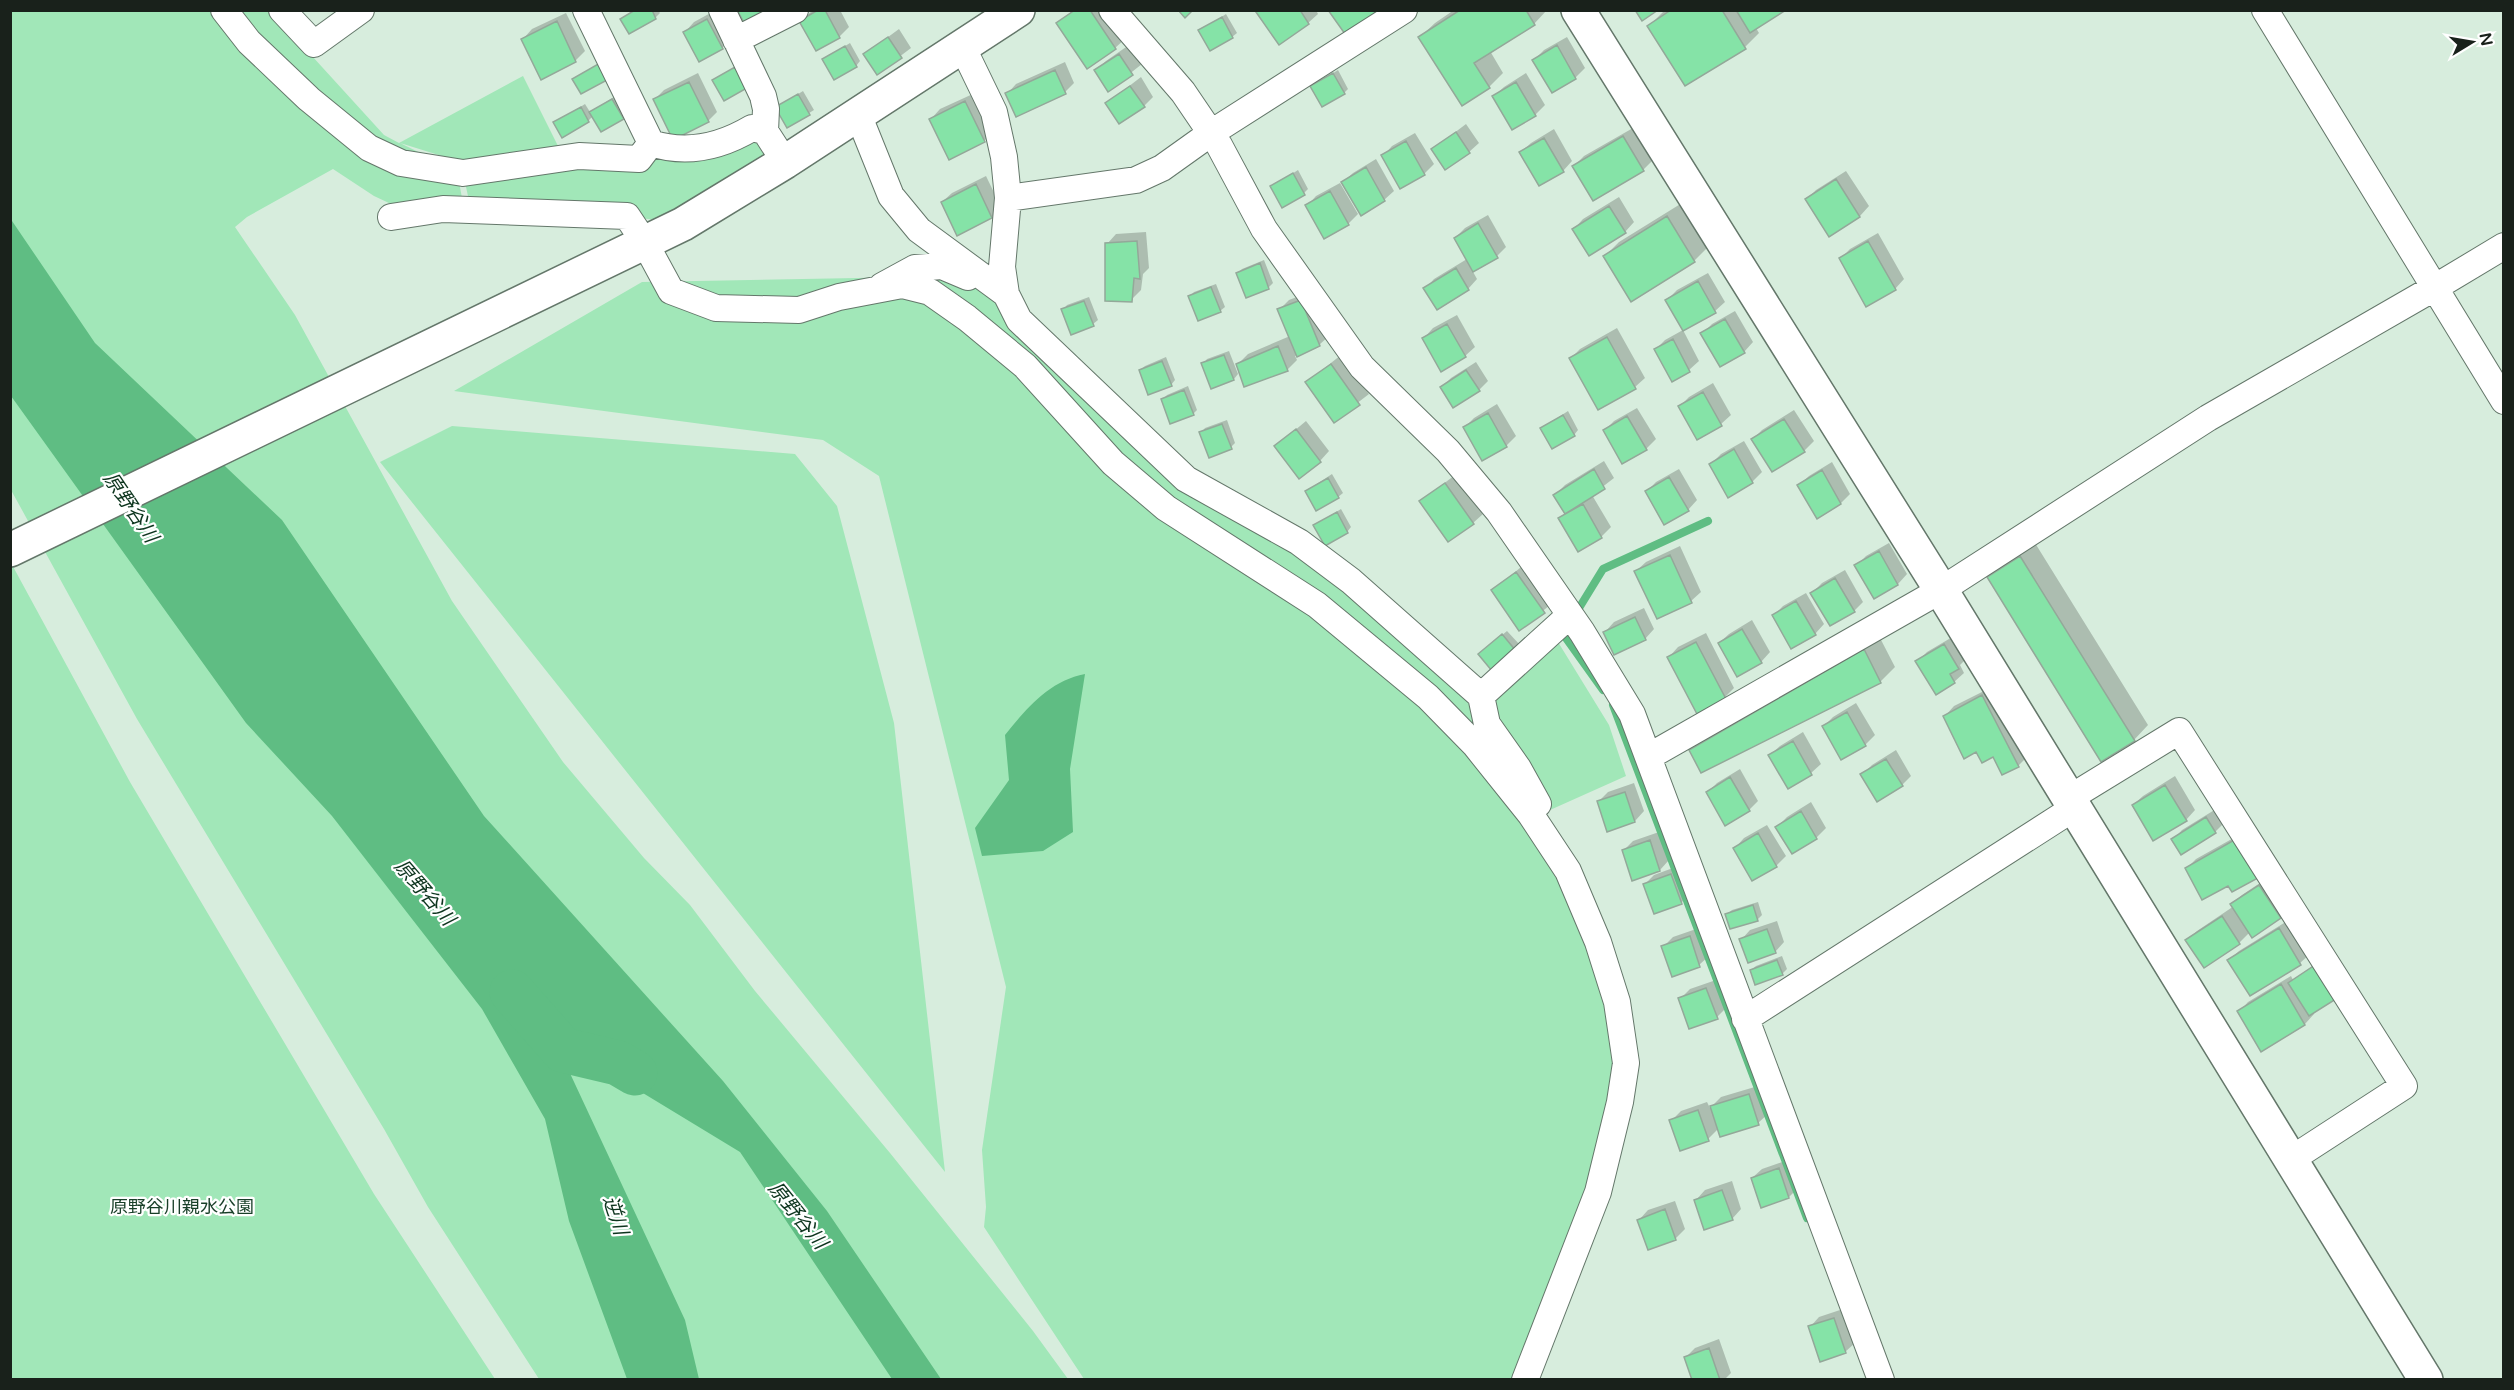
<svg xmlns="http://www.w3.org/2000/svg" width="2514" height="1390" font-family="'Varela Round','Noto Sans JP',sans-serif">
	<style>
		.green { fill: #a1e7b8 }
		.water { fill: #5fbd83 }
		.shadow { fill: #0003 }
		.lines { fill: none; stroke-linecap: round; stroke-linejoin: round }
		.stream { stroke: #5fbd83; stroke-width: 8 }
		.river { stroke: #5fbd83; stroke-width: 45 }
		.building { fill: #85e3a7; stroke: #93a899; stroke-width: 1.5 }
		.minor-casing { stroke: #64776a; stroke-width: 28 }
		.tertiary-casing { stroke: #64776a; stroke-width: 36 }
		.minor { stroke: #fff; stroke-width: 26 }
		.tertiary { stroke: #fff; stroke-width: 33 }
		.labels { text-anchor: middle; stroke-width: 4.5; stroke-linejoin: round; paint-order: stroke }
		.park-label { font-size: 18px; fill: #183f28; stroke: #fff }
		.water-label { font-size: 20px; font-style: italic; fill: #0d351e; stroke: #fff }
	</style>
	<rect width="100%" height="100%" fill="#d7eddd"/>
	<path class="green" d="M11,11H271L384,135L399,143L523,76L560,150L458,161L400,143L457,171L462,198L404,210L374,196L333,169L247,217L235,227L295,315L452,601L563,762L644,858L690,905L755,991L890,1153L1033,1331L1068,1379H539L428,1207L384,1129L137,719L11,490Z
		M759,129L769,160L655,220L627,216L471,210L463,173Z
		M966,276L1077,376L1225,502L1481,696L1558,642L1609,725L1626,776L1550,810L1516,766L1568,871L1624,1078L1527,1379H1084L984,1227L986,1207L982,1150L1006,987L879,476L823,440L454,391L642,282Z
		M452,426L795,454L837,506L894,723L945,1172L380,462Z
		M10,561L130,782L374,1194L495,1379H11Z"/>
	<path class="water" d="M10,218L95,343L282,520L484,816L723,1081L827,1211L941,1379H892L740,1152L554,1039L685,1320L699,1379H627L569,1221L545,1119L482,1009L332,816L246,723L11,396Z
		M1085,674L1070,769L1073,832L1043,851L982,856L975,828L1009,780L1005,735C1027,708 1049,681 1085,674Z"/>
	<path class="shadow" d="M634,10H658L660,13L655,18L622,19Z
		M716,10L732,38L723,47L700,60L685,32L694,22Z
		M813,10H840L849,27L839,37L801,21Z
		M1073,10H1106L1125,39L1115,48L1088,67L1058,24Z
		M1260,10H1316L1318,14L1308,23Z
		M1454,10H1547L1534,24L1490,51L1503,73L1489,87L1420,37L1435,23Z
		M1665,10H1783L1756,28L1759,33L1745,47L1649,26Z
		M566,13L585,51L576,60L541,78L523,39L532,29Z
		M1226,14L1237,33L1232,37L1200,31Z
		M899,29L911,48L878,73L865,54Z
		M1567,37L1585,68L1575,78L1534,60L1544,50Z
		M850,43L860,61L856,66L824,59Z
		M1129,45L1142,64L1109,90L1096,70L1106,61Z
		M1065,62L1074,83L1065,92L1007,94L1016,84Z
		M1338,70L1348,89L1344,93L1312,87Z
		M698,73L717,112L708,121L654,100L664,90Z
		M1526,73L1545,105L1535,115L1494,96L1504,87Z
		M1141,77L1153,97L1144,106L1107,103Z
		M803,91L814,110L788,126L777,107Z
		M975,93L994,131L984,141L931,119L940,109Z
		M617,95L627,114L623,118L593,116L588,121L555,123L585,104L590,112Z
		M1466,124L1479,143L1469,152L1433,149Z
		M1633,128L1652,161L1643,170L1574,166L1584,156Z
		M1554,129L1572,161L1563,171L1521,152L1531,143Z
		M1415,133L1434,164L1424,174L1383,156L1392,146Z
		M1376,159L1394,191L1384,200L1343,182L1353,173Z
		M1298,170L1308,189L1304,193L1272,187Z
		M1846,171L1869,206L1860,216L1830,235L1807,199L1816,190Z
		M986,176L1001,207L992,217L958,234L942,202L952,193Z
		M1340,183L1358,214L1348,224L1307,206L1316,196Z
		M1619,197L1634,222L1625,232L1574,229L1583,219Z
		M1682,203L1709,246L1694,261L1605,256L1619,242Z
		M1488,215L1506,247L1497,256L1472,270L1477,279L1468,289H1425L1434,279L1467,259L1455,238L1465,228Z
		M1146,232L1149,268L1143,274L1141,290L1131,300L1107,244L1116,234Z
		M1878,233L1904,279L1895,289L1841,258L1850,249Z
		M1264,260L1273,283L1268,288L1238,273L1242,269Z
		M1708,273L1725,302L1715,311L1683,329L1667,300L1677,290Z
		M1216,284L1225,307L1220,311L1190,296L1194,292Z
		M1310,292L1329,336L1319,345L1295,356L1297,360L1287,370L1238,364L1248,354L1290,336L1279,310L1289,300Z
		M1089,297L1098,320L1093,324L1063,310L1067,305Z
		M1735,311L1753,342L1744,352L1702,334L1712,324Z
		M1457,315L1475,347L1465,356L1424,338L1433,328Z
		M1617,328L1645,378L1635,387L1571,358L1580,349Z
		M1683,330L1699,361L1689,370L1672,380L1656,349L1665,340Z
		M1229,351L1238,374L1234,379L1212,387L1203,364L1207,359Z
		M1341,355L1369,394L1334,421L1307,382Z
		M1166,357L1175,380L1171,385L1140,370L1145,366Z
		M1476,362L1488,381L1479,390L1442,387L1451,378Z
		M1713,383L1731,415L1721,424L1698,438L1680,406L1689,397Z
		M1188,386L1197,410L1193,414L1163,399L1167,395Z
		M1497,404L1516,436L1506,446L1465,427L1474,418Z
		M1637,408L1656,439L1646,449L1605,430L1614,421Z
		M1794,410L1814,441L1804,451L1753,439L1762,430Z
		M1568,411L1578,430L1574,435L1542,428Z
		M1227,420L1235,443L1231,447L1201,433L1205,428Z
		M1306,421L1329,451L1320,461L1276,446Z
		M1744,441L1762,472L1752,482L1711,464L1721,454Z
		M1604,461L1614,478L1592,495L1611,527L1601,537L1578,550L1560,518L1566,513L1555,495L1565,485Z
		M1832,462L1850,494L1841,503L1817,517L1799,485L1809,476Z
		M1679,469L1697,500L1688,510L1647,491L1656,482Z
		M1332,474L1343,493L1338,497L1306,491Z
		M1455,475L1483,514L1473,523L1421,501Z
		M1341,509L1351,527L1347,532L1315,525Z
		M1889,543L1907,574L1898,584L1874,597L1856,566L1866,556Z
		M2035,543L2148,725L2134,740L1989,577L2003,563Z
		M1680,546L1701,592L1691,601L1636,571L1646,562Z
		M1526,563L1554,602L1520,629L1493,590Z
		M1845,570L1863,602L1854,611L1812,593L1822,583Z
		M1806,593L1824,624L1815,634L1773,616L1783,606Z
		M1644,608L1654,629L1645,639L1605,632L1614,622Z
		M1752,620L1770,652L1761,662L1719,643L1729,634Z
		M1507,631L1520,645L1492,669L1484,650Z
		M1706,633L1734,688L1725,697L1669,657L1678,647Z
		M1879,636L1895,667L1880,682L1701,771L1691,750L1705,735Z
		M1954,636L1967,658L1960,665L1964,673L1954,682L1917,662L1927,652Z
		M1992,687L2028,756L2018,766L1977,750L1945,716L1954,706Z
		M1856,703L1875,735L1865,745L1824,726L1833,717Z
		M1803,732L1821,764L1811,773L1788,787L1770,755L1780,746Z
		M1896,750L1911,776L1902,785L1862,775L1872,765Z
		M1740,769L1758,801L1749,810L1708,792L1717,783Z
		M2175,776L2195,810L2186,820L2133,805L2143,796Z
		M1634,783L1644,811L1635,821L1608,830L1598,802L1608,792Z
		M1811,802L1826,828L1817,837L1793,852L1777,827L1787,817Z
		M2216,809L2225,822L2215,832L2182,853L2173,840L2182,830Z
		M1767,825L1786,856L1776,866L1735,848L1744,838Z
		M2246,831L2229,884L2187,868L2196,859Z
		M1659,832L1669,860L1660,870L1633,879L1623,851L1633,841Z
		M1681,865L1691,893L1681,903L1645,884L1654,875Z
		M2269,877L2289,908L2280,917L2250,932L2239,943L2187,941L2197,931L2234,906L2232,904L2242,895Z
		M1758,902L1762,915L1757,920L1727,914L1732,910Z
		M2289,920L2310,954L2300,963L2250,994L2229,960L2239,951Z
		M1777,921L1784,942L1775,952L1741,940L1750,930Z
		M1699,928L1709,956L1699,965L1663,947L1673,937Z
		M1782,956L1787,969L1782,974L1751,970L1756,966Z
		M2325,957L2314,1014L2305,1024L2262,1050L2239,1012L2248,1002L2291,976L2293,980Z
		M1716,980L1726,1008L1717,1017L1680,999L1690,989Z
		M1758,1086L1768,1114L1758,1123L1719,1128L1708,1139L1671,1121L1681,1111L1707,1102L1710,1108L1721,1097Z
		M1788,1160L1798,1188L1789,1197L1752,1178L1762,1169Z
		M1732,1181L1741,1209L1732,1219L1696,1200L1705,1190Z
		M1675,1201L1685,1229L1675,1239L1639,1220L1648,1210Z
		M1843,1309L1855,1343L1845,1352L1810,1327L1819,1317Z
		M1719,1339L1731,1373L1724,1380H1694L1686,1357L1695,1348Z"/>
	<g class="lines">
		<path class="stream" d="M1576,613L1603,569L1708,521
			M1567,628L1563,634L1603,690
			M1613,705L1807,1218"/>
		<path class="river" d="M512,992L563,1050L618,1063L635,1073"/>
	</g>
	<path class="building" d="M635,10H652L656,19L629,34L620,19Z
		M737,10H779L747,28Z
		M818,10H825L840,38L816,51L799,21Z
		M1075,10H1090L1116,49L1087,69L1056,23Z
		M1178,10H1193L1185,18Z
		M1258,10H1300L1309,24L1279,45L1256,12Z
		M1328,10H1373L1375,13L1345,34Z
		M1460,10H1526L1535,25L1474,63L1490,88L1462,106L1418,37Z
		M1635,10H1658L1642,21Z
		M1671,10H1722L1746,49L1685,86L1647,26Z
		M1736,10H1786L1750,33Z
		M1222,17L1233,38L1210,51L1198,30Z
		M707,19L723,49L699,62L683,32Z
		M557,21L576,62L541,80L521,39Z
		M888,37L902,58L877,75L863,54Z
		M1557,45L1576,79L1552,93L1532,60Z
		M845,46L857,67L834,80L822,59Z
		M1119,54L1133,75L1108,92L1094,70Z
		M600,63L609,79L581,94L572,79Z
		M735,67L747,88L724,101L712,80Z
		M1055,70L1066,94L1016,117L1005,93Z
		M1333,73L1345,94L1322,107L1310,86Z
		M689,82L709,122L673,140L653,99Z
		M1516,82L1536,116L1512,130L1492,96Z
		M1130,86L1145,107L1119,124L1105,103Z
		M798,94L810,115L787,128L775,107Z
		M612,99L624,119L601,132L589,112Z
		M965,101L985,142L949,160L929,119Z
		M581,107L589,122L562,138L553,122Z
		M1456,132L1470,153L1445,170L1431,149Z
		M1623,136L1644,171L1593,201L1572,166Z
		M1544,138L1564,172L1539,186L1519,152Z
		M1406,141L1425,175L1400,189L1381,155Z
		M1366,167L1385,201L1361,216L1341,182Z
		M1293,173L1305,195L1282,208L1270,186Z
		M1836,179L1860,217L1829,237L1805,199Z
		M976,184L992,218L957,236L941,202Z
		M1330,191L1349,225L1324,239L1305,205Z
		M1609,206L1626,233L1589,256L1572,229Z
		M1667,216L1695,262L1631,302L1603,256Z
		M1478,223L1498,258L1473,272L1454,238Z
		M1137,241L1140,279L1134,278L1132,302L1105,301V243Z
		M1868,241L1896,290L1866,307L1839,258Z
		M1260,263L1269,289L1246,298L1236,273Z
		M1456,268L1469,290L1437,310L1423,288Z
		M1698,281L1716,313L1683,331L1665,300Z
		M1211,287L1221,312L1198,321L1188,296Z
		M1301,300L1320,346L1297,357L1277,309Z
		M1084,301L1094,326L1071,335L1061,309Z
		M1725,319L1745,353L1720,367L1700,333Z
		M1447,324L1466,357L1441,372L1422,338Z
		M1607,337L1636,389L1598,410L1569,358Z
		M1673,339L1690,372L1672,382L1654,349Z
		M1278,346L1288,371L1244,387L1236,364Z
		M1224,355L1234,380L1211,389L1201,363Z
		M1162,361L1172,386L1148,395L1139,370Z
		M1331,364L1360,405L1334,423L1305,382Z
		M1466,370L1480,391L1453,408L1440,387Z
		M1184,390L1194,415L1170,424L1161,399Z
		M1703,392L1722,426L1697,440L1678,406Z
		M1488,413L1507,447L1482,461L1463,427Z
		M1563,415L1575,436L1552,449L1540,428Z
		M1627,416L1647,450L1622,464L1603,430Z
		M1784,419L1805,452L1772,472L1751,439Z
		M1222,424L1232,449L1209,458L1199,432Z
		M1296,429L1321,462L1299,479L1274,446Z
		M1734,449L1753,483L1728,498L1709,464Z
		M1594,469L1605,489L1565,514L1553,495Z
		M1822,470L1841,504L1817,519L1797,485Z
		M1669,477L1689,511L1664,525L1645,491Z
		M1328,478L1339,498L1316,511L1305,491Z
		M1445,483L1474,524L1448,542L1419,501Z
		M1583,504L1602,538L1578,552L1558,518Z
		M1337,512L1348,533L1325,546L1313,525Z
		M1879,551L1898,585L1874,599L1854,565Z
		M1670,555L1692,603L1657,619L1634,571Z
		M2020,556L2135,741L2101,762L1987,577Z
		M1516,572L1545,613L1519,631L1491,590Z
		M1835,578L1855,612L1830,626L1810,593Z
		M1796,601L1816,635L1791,649L1772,615Z
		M1635,617L1646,640L1614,655L1603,632Z
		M1742,629L1762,663L1737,677L1718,643Z
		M1502,634L1516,651L1492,671L1478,654Z
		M1696,642L1726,699L1697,714L1667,657Z
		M1944,644L1959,669L1950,674L1955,683L1936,695L1915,661Z
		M1864,649L1881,683L1701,773L1689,750Z
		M1982,695L2019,767L2002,775L1993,757L1982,763L1976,752L1964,759L1943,716Z
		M1847,712L1866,746L1841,760L1822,726Z
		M1793,741L1812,775L1788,789L1768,755Z
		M1886,759L1903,786L1877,802L1860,774Z
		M1730,777L1750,811L1725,826L1706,792Z
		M2165,785L2187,821L2153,841L2132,805Z
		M1625,792L1635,822L1607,832L1597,801Z
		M1801,811L1817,839L1792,854L1775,827Z
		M2206,817L2216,833L2181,855L2171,839Z
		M1758,833L1777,867L1752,881L1733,848Z
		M2236,839L2258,878L2232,892L2228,886L2202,900L2185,868Z
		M1650,840L1660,871L1632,881L1622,850Z
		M1671,874L1682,904L1654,914L1643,884Z
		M2259,885L2281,918L2252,938L2230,904Z
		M1753,905L1758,921L1730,929L1725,914Z
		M2222,916L2240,944L2204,968L2185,940Z
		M2279,928L2301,965L2250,996L2227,960Z
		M1767,929L1776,953L1748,963L1739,939Z
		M1690,936L1700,967L1672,977L1661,946Z
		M1777,960L1783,975L1755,985L1750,970Z
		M2315,965L2336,999L2309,1016L2288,983Z
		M2281,984L2305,1025L2261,1052L2237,1011Z
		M1706,988L1718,1019L1689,1029L1678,998Z
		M1749,1094L1759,1125L1720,1137L1710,1106Z
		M1698,1110L1709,1141L1680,1151L1669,1120Z
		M1779,1168L1789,1198L1761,1208L1751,1178Z
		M1722,1190L1733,1220L1704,1230L1694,1200Z
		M1665,1209L1676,1240L1648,1250L1637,1220Z
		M1834,1318L1846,1353L1820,1362L1808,1326Z
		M1709,1348L1720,1380H1692L1684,1357Z"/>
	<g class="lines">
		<g class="minor-casing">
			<path id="minor" d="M224,10L249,42L309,99L369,148L401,163L463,173L579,156L639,159L651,143
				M282,10L314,44L361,10
				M586,10L651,143C687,155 720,147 752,128L765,131L785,162
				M722,10L763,96L766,109L765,131
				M1112,10L1183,92L1219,145L1264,229L1362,367L1448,451L1499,512L1582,632L1632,714L1881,1380
				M2265,10L2504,401
				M736,40L795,10
				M962,46L994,112L1004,157L1008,198L1002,267L1006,294L1019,320L1186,479L1299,542L1351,581L1481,696L1570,615
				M858,114L891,196L919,230L1006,294
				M1008,198L1136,180L1162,168L1211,133L1404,10
				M391,217L443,209L627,216L645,243L671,291L716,308L799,310L839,297L902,285L930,292L967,318L1025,366L1113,463L1166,508L1317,605L1428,697L1475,745L1531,815L1568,871L1598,942L1617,1002L1626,1063L1620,1102L1598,1192L1525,1380
				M882,286L915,268L942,266L968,277
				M1481,696L1487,724L1518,768L1538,804
				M1648,757L1941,590L2208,418L2434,288L2504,246
				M2068,799L2179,731L2404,1086L2290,1160
				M1745,1019L2074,808"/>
		</g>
		<g class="tertiary-casing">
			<path id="tertiary" d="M1578,10L1941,590L2426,1380
				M10,550L683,224L785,162L1018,10"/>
		</g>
		<use href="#minor" class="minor"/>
		<use href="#tertiary" class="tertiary"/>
	</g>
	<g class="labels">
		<g class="park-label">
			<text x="182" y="1213">原野谷川親水公園</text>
		</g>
		<g class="water-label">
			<text transform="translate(131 507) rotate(56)" y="7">原野谷川</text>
			<text transform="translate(425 892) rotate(49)" y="7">原野谷川</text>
			<text transform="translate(616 1215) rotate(72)" y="7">逆川</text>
			<text transform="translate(798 1215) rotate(51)" y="7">原野谷川</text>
		</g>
	</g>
	<rect width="2514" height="1390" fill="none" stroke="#19211b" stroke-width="24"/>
	<g transform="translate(2472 42) rotate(79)" stroke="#ffffff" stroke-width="4.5" paint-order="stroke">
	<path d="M0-4.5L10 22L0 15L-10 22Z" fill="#19211b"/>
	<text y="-9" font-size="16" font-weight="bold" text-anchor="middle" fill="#19211b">N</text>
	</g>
</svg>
